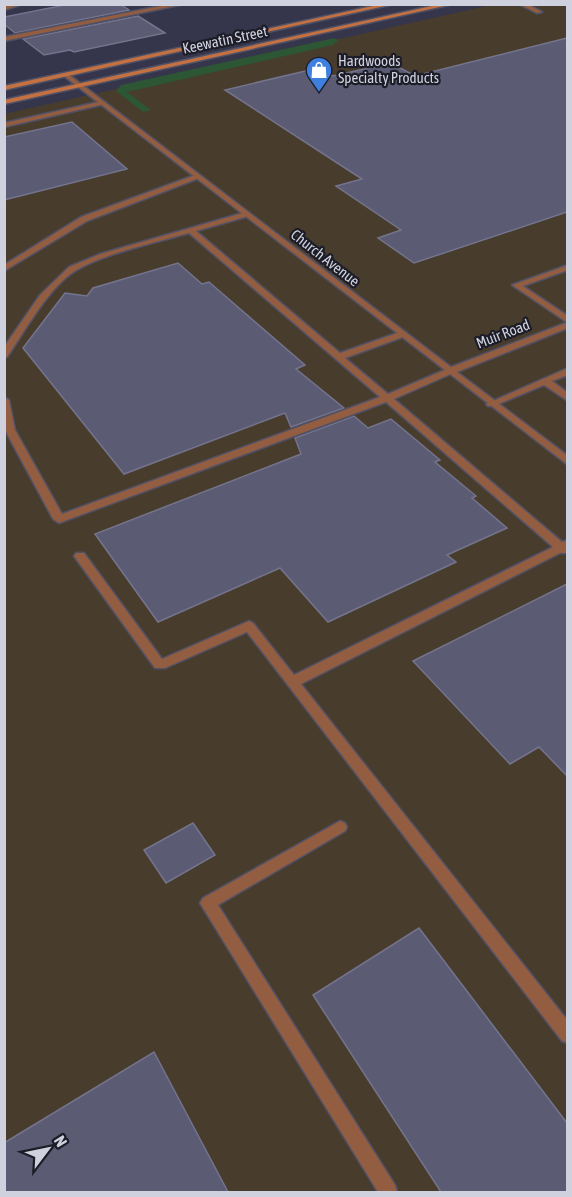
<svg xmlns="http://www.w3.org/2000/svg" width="572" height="1197" font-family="'Asap Condensed',sans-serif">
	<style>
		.industrial { fill: #483d2d }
		.green { fill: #2c5634 }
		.building { fill: #5b5b74; stroke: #74748e; stroke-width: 1.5 }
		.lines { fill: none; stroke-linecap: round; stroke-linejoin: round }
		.lane-casing { stroke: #515166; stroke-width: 3 }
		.street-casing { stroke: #515166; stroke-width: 3 }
		.secondary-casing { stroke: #515166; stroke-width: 3 }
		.lane { fill: #925d41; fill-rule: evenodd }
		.street { fill: #925d41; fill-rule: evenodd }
		.secondary { fill: #c37142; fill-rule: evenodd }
		.labels { text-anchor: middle; stroke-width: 4.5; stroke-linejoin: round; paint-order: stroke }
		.far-street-label { font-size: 15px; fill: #d0d1df; stroke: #1d1d28 }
		.far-poi-label { font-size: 15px; fill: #d0d1df; stroke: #1d1d28; text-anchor: start }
	</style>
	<rect width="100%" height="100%" fill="#35354b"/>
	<path class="industrial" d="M491,5H567V1192H5L4,114Z"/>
	<path class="green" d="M334,38L338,40L333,45L127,92L151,110L143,112L116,91L121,85Z"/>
	<path class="building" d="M70,4H120L129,10L15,33L4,24V17Z
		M138,16L165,33L74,52L70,50L44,55L23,39Z
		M567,38V212L414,263L378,238L401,230L336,186L362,179L225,90L318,68L333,76L391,63L415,76Z
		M72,122L127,169L4,200V137Z
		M178,263L202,284L209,282L305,365L296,369L344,408L291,427L285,413L124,474L23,348L65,293L87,296L93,288Z
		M354,416L368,428L391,419L440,460L435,462L476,496L472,498L507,528L447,555L456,562L328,622L280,568L158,622L95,534L301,454L295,438Z
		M567,584V776L539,747L510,764L413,661Z
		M193,823L215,855L166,883L144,850Z
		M419,928L567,1123V1192H441L313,995Z
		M154,1052L228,1192H4V1143Z"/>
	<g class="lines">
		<g class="lane-casing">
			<path id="lane" d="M12,4H23L4,10V6Z
				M519,4H527L542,12L537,13Z
				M103,101L106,103L105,104L4,127V123Z
				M195,175L202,177L87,221L4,271V265L81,217Z
				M246,212H249V216L196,231L340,353L400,332H406V336L345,358L388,394L447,369H453V373L394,399L562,542L568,540V553H560L301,684L568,1021V1043L562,1041L247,632L165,668H155L74,556L76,553H84L162,659L249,621L253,623L294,675L553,547L386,402L59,523L53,519L5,430L4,397L9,400L15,430L62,514L380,397L189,233C158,242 102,254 75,271C49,287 25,331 7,357L4,358V347L40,295L69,267L100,254Z
				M568,265V270L523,286L568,316V323L512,285Z
				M568,368V375L552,381L568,393V401L544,385L494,406H488L486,404Z
				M340,821L345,823L347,827L345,831L218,905L395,1185L397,1192H378L200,903L203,898Z"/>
		</g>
		<g class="street-casing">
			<path id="street" d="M171,4H184L4,41V37Z
				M64,74H68L451,367L568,322V328L457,372L568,456V465L64,76Z"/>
		</g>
		<g class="secondary-casing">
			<path id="secondary" d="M382,4H394L4,90V86Z
				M441,4H453L4,104V100Z"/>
		</g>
		<use href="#lane" class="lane"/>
		<use href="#street" class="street"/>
		<use href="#secondary" class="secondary"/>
	</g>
	<defs>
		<g id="shop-pin" transform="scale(1.35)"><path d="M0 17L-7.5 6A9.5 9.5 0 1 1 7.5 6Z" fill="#3f7fe0" stroke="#1d1d28"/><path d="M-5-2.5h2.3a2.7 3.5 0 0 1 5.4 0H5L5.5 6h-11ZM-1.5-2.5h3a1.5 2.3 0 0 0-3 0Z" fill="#fff"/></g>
	</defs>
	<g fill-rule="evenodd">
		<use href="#shop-pin" x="319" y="70"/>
	</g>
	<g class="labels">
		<g class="far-street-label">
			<text transform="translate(225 40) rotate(-12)" y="5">Keewatin Street</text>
			<text transform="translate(325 258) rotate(38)" y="5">Church Avenue</text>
			<text transform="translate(503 334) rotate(-21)" y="5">Muir Road</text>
		</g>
		<g class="far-poi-label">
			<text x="338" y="66">Hardwoods<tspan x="338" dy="17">Specialty Products</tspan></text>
		</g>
	</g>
	<rect width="572" height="1197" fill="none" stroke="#d0d1df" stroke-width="12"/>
	<g transform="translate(48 1149) rotate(58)" stroke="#1d1d28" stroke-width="4.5" paint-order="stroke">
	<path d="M0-4.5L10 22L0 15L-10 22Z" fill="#d0d1df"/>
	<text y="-9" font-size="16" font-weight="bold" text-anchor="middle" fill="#d0d1df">N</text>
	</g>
</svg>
